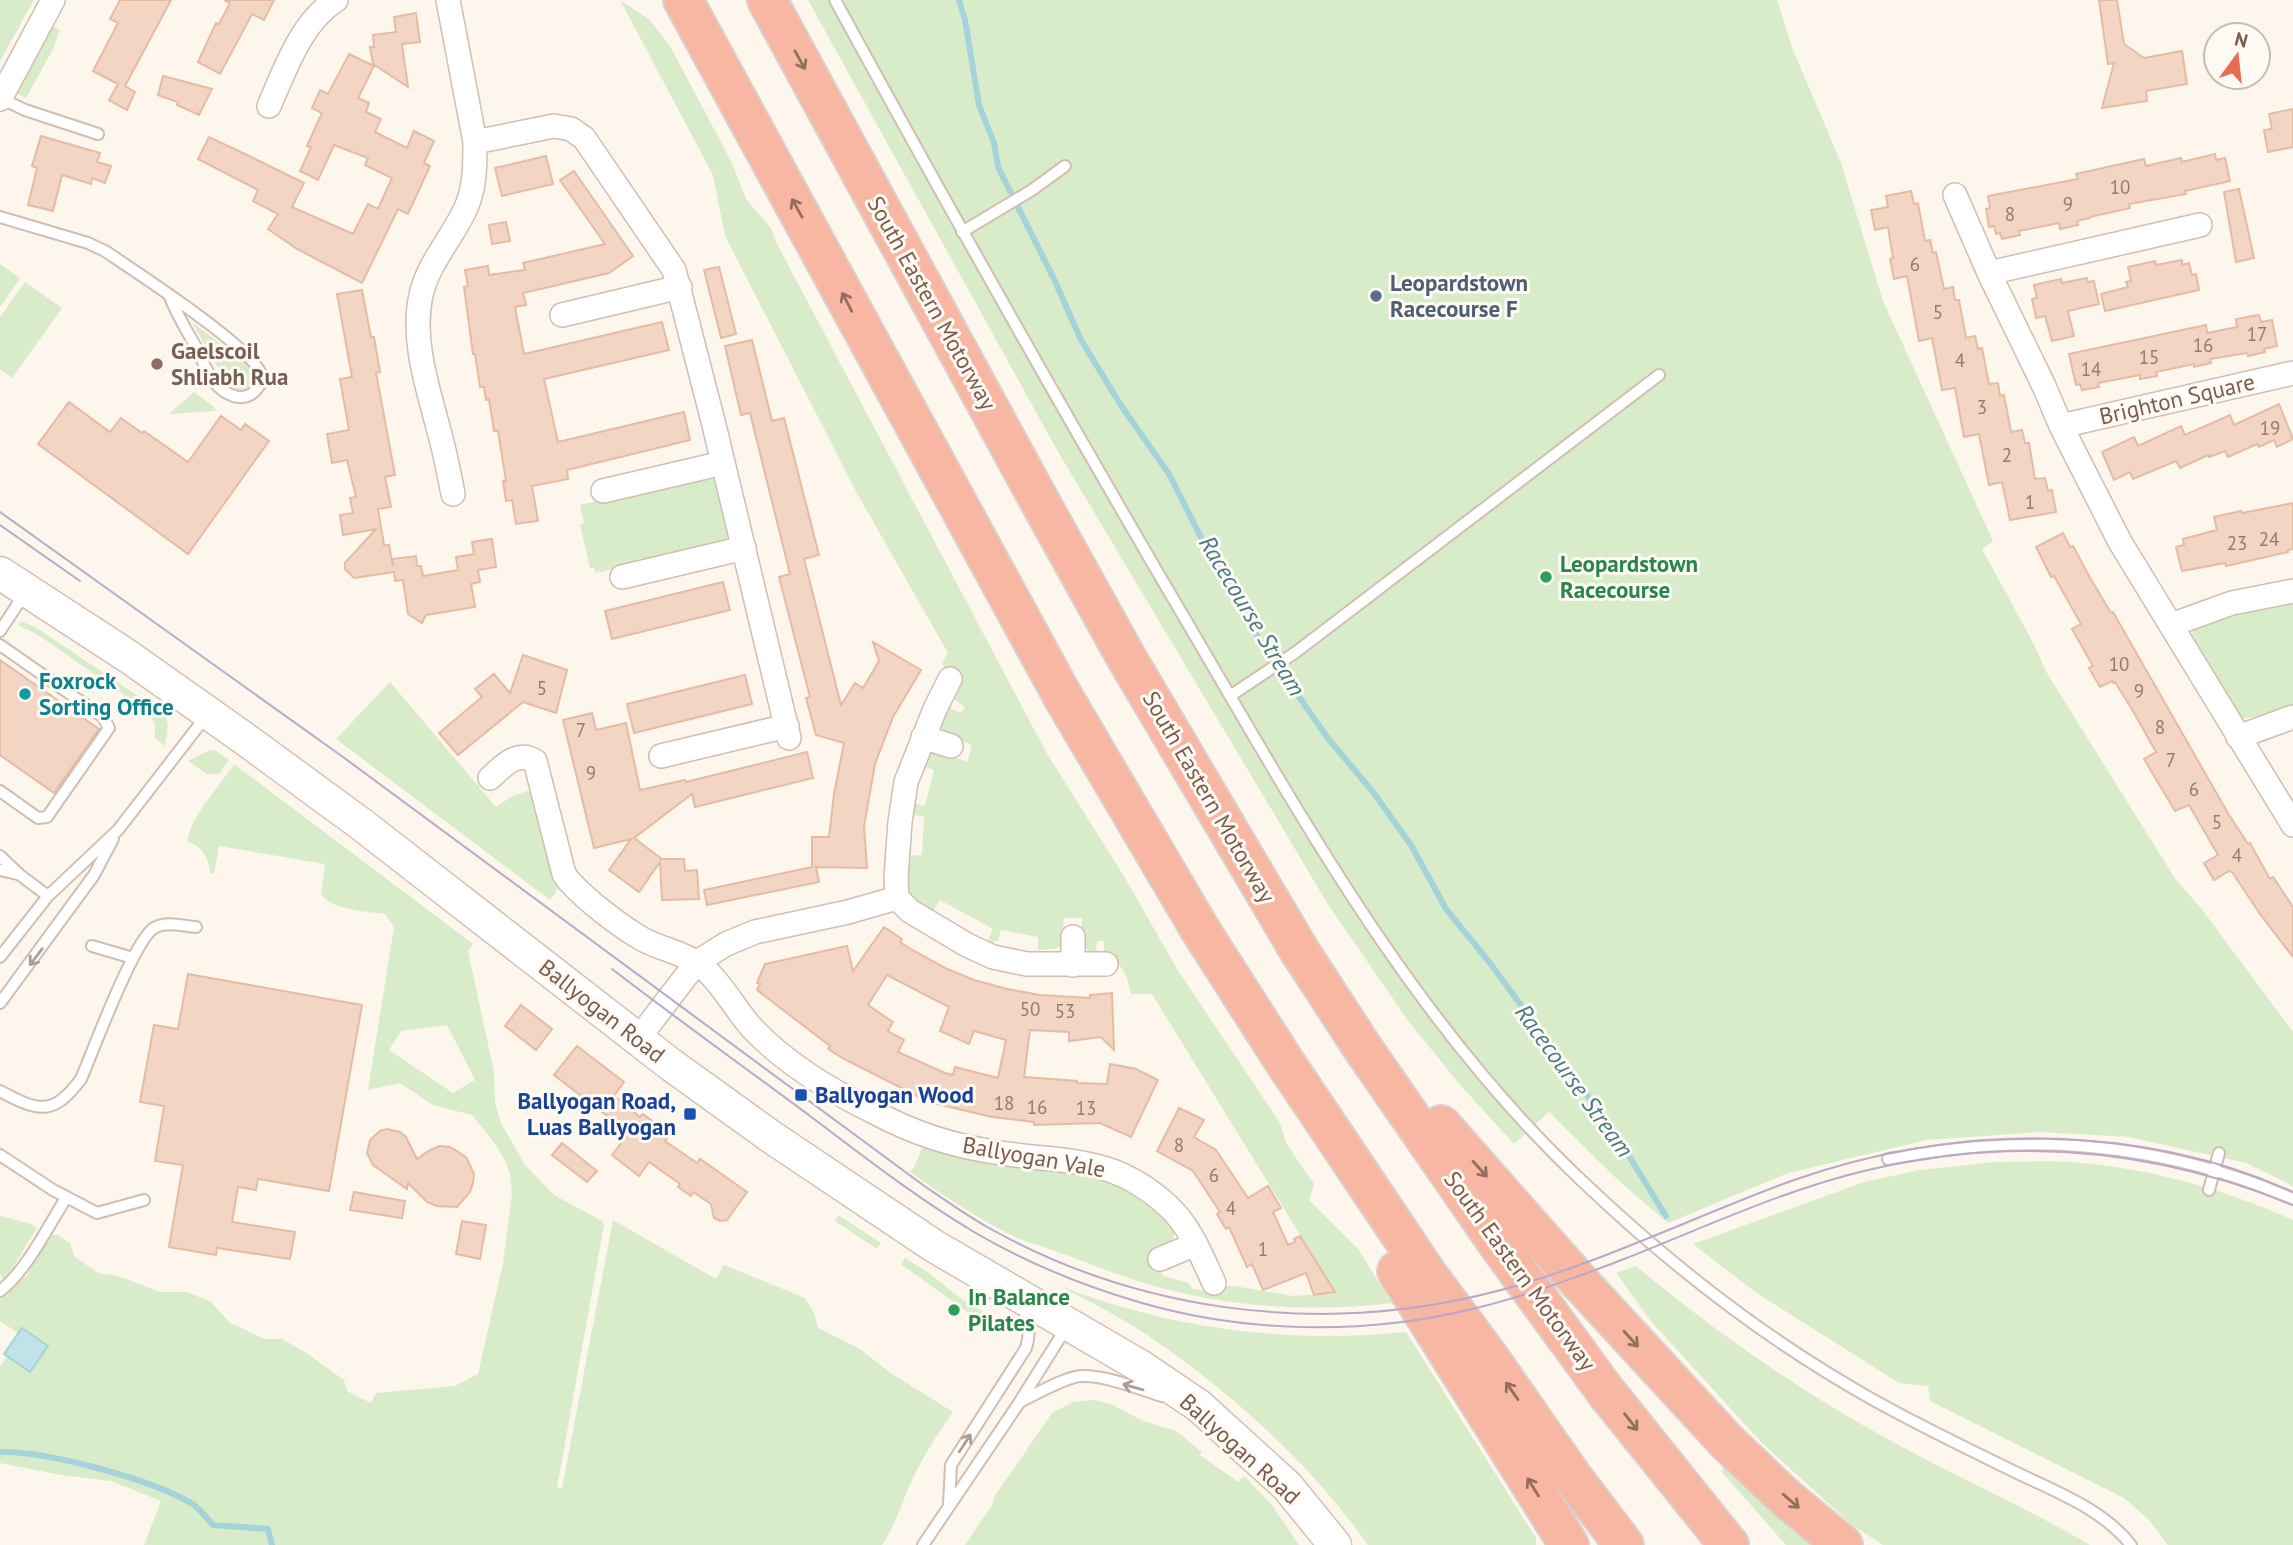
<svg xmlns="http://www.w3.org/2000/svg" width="2293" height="1545" font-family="'PT Sans',sans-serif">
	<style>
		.green { fill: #d8ecc9; fill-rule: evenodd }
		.water { fill: #bfe3e8; stroke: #a5d3da; stroke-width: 2 }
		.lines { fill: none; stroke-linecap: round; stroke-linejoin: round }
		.stream { stroke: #a5d3da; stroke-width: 6 }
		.building { fill: #f3d5c3; stroke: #e6bba3; stroke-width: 2; fill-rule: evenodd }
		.lane-casing { stroke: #d1beb0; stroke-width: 14 }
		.street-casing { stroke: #d1beb0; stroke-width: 26 }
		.secondary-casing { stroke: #d6c0b0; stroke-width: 35 }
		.highway-casing { stroke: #dad1cd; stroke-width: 42 }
		.lane { stroke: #fff; stroke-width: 10 }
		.street { stroke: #fff; stroke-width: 23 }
		.secondary { stroke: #fff; stroke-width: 32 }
		.highway { stroke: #f7b7a3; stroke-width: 38 }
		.tram { stroke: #b9a8c9; stroke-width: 2 }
		.oneway { stroke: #936e5e }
		.oneway2 { stroke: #af9d94 }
		.service-dot { fill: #5c6f8a; stroke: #fffaf3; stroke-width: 2.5 }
		.education-dot { fill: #8d6e63; stroke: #fffaf3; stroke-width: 2.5 }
		.leisure-dot { fill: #2e9e5b; stroke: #fffaf3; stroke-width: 2.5 }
		.culture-dot { fill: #0f9aa8; stroke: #fffaf3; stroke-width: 2.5 }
		.transit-dot { fill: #1a4fb4; stroke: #fffaf3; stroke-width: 2.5 }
		.labels { text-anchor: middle; stroke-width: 6; stroke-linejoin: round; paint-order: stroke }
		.number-label { font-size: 19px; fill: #987a6a }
		.service-label { font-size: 23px; font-weight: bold; fill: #4e5e75; stroke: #fffaf3; text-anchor: start }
		.street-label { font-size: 23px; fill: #7a5c4d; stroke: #fffaf3 }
		.education-label { font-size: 23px; font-weight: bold; fill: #785e54; stroke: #fffaf3; text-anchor: start }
		.leisure-label { font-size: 23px; font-weight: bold; fill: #27864d; stroke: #fffaf3; text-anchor: start }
		.culture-label { font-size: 23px; font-weight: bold; fill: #0d838f; stroke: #fffaf3; text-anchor: start }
		.transit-label { font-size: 23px; font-weight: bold; fill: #164399; stroke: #fffaf3; text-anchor: start }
		.water-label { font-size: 24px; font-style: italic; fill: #437c86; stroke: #fffaf3 }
	</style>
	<rect width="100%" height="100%" fill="#fdf6ec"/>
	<path class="green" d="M0,0H34L0,61Z
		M620,0L650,20L670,46L732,163L746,199L771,228L777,244L1046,752L1125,878L1177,969L1280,1123L1286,1143L1314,1184L1309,1200L1358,1249L1392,1303C1317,1312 1239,1308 1165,1289C1125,1279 1088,1262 1049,1249C1039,1245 1029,1243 1019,1239C980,1220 945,1197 910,1172L914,1167L924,1143L1101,1176L1151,1203L1175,1229C1175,1244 1165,1247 1154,1253L1163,1276L1189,1283L1192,1289L1210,1292L1225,1286H1234L1293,1296L1336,1293L1152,994H1131L1127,978L1114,955L1104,952V941H1097L1096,953H1091C1079,943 1081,933 1082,918H1064L1061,945L1055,949L1038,950V937L1001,930L998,941L992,942L988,940L993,929L940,900L933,911C907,906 905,879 907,856L922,855L924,816L910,815L911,803L925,806L934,770L923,766L929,751L943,753L967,762L972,745C959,739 943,738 939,722L948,707L961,713L965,707L953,699L959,688L942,664L948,653L858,495L725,236L713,175Z
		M808,0H1777L1793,50L1841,163L1883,301L1993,541L1982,549L2030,637L2048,675L2176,880L2201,908L2293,1032V1186L2246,1163L2129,1137L2040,1132L1927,1140L1788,1173L1668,1223L1619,1181L1549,1112L1514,1144L1461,1086L1409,1022L1329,906L1057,450Z
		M52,26L60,30L53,49L26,98L16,93Z
		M0,264L20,278L0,307Z
		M25,282L62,308L12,378L0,369V317Z
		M192,322L251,367L255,378L249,389L236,391L227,384Z
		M194,392L214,407L216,411L169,414Z
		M705,476L713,477L719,482L730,533L728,539L721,543L596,573L594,568H590L580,524L584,523L580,505Z
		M2293,600V705L2255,717L2243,718L2236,714L2191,638L2194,628L2205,620Z
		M22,622L34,626L165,714L168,725L165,746L155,738V724L147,711L41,637L17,624Z
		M390,682L496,807L511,797L527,791L536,795L558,884L555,894L550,900L336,739Z
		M210,750H215L229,760L219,774H207L188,761Z
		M234,764L473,944L468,951L494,1072L495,1103L501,1123L525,1165L554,1195L602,1221L604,1225L557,1488H562L613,1220L716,1279L724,1265L805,1298L814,1313L818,1328L860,1349L892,1374L953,1412C935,1437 920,1461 908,1489C900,1509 894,1527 882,1545H144L161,1501L111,1481L61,1475L0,1463V1366L7,1356L30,1371L21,1329L18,1333L0,1321V1299L27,1275L51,1235H58L70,1243L74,1256L98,1273L118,1276L160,1292H187L211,1302L230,1323L265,1339H282L305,1352L344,1380L347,1391L371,1403L376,1393L455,1386L478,1374L503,1263L512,1193L510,1174L505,1160L493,1141L472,1115L433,1105L400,1083L368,1090L394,927L385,914C365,911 333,911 321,894L325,864L219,846L214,874L211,873C208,857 203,847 187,841C194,811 218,789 234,764ZM447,1025L475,1080L453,1093L389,1050L401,1031Z
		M1994,1162C2022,1162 2052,1160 2080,1163C2153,1169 2226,1190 2293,1220V1545H2168L2148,1519L2124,1498L1930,1401L1928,1386L1899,1383L1755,1292L1693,1244L1864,1182L1920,1170Z
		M838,1215L881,1243L877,1249L835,1221Z
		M0,1216L28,1223L37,1228L13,1267L3,1279L0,1273Z
		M905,1258L929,1273L961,1299L998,1320L992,1330L901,1264Z
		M1636,1266C1715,1332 1800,1391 1891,1441C1957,1477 2025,1507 2090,1545H1883L1852,1525L1762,1443L1650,1320L1616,1273Z
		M1058,1285C1169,1329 1287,1344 1406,1332L1536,1538V1545H1368C1312,1465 1229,1390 1147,1335C1119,1316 1088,1301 1058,1285Z
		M1094,1400L1111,1404L1143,1421L1176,1431L1202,1452L1200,1455L1238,1482L1244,1476L1272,1505L1299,1545H965L992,1505L994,1497L1052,1413L1073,1402Z
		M1725,1467L1816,1545H1786L1721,1471Z"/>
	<path class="water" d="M22,1328L48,1346L30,1372L4,1354Z"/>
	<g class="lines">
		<path class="stream" d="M959,0L965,20L979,105L994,143L998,167L1054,279L1081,340L1122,407L1169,474L1206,547L1260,641L1327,737L1373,792L1411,845L1446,909L1490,963L1614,1132L1666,1216
			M0,1452C47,1451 155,1480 194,1505C201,1510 207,1519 213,1525L268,1529L272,1545"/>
	</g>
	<path class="building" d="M120,0H171L125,86L135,92L127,110L109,100L118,84L93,71L118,23L110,19Z
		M224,0H274L264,20L252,14L220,74L198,62L216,23L219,24L230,3Z
		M2099,0H2117L2124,44L2144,58L2182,51L2187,84L2146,91L2147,101L2102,108L2114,63L2108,64Z
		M416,13L420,42L402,44L408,87L373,64L370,47H374L373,35L396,32L394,17Z
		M349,54L374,66L358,98L369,103L366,112L381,119L375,132L407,148L414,131L434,141L424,163L430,166L408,214L398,209L362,283L297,249L268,229L278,214L253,201L258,190L198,159L209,137L247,155L304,183L292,207L353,234L368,204L378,209L392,178L365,165L368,158L334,145L318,180L300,171L311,147L307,146L322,113L312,108L320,90L328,94Z
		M163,76L212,89L199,115L177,105L178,102L158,95Z
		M2293,109V147L2268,152L2264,130L2272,129L2269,114Z
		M41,136L100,153L97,162L111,166L105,183L92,178L91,184L62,175L53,211L28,205L37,168L32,166Z
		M2215,154L2216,160L2225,158L2230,181L2185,191L2186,194L2129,204L2130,208L2090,217V218L2077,221L2078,225L2060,229L2059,223L2019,231L2020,235L2002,239L2000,233L1996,234L1994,226L1989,227L1986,209L1990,208L1988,196L2078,179L2076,174L2144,159L2146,166L2181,158L2182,162Z
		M546,156L553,184L502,196L495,168Z
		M574,171L633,256L609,273L523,293L526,305L515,307L524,354L662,322L669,350L544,379L558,442L684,412L690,440L567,470L568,479L532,486L538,521L516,524L512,500L506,501L503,481H506L498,431H494L489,399L486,400L484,387H480L475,354H473L464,287L468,286L465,270L488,266L489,275L525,270L523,263L605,244L560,180Z
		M2239,189L2254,258L2236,262L2224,192Z
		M1911,191L1914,204L1918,203L1925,241L1930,240L1933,253L1936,252L1944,289L1953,287L1955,300H1959L1966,338L1975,336L1978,349L1982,348L1989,384L1998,383L2000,396L2004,395L2011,432L2022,430L2025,443H2029L2035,479L2045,478L2048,491L2052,490L2056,512L2010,520L2002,482L1989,485L1979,434L1964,437L1955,388L1942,390L1932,338L1919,341L1907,276L1894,279L1890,259L1893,258L1888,227L1875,230L1871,210L1888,207L1886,196Z
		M506,222L510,241L492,244L489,225Z
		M2182,260V265L2189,263L2192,275L2196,274L2199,290L2105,311L2101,294L2128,287L2126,282L2131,281L2128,267L2155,261L2156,265Z
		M719,267L736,334L721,338L704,270Z
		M2087,278L2088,282L2094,281L2099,304L2068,311L2074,336L2052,341L2045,316L2036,318L2032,299L2037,298L2034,285L2061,279L2062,283Z
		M362,290L371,337H374L380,372L376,373L395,475L385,477L391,507L378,509L384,545H389L393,566L392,559L416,556L417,566H421L423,576L458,570L456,557L474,554L472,542L492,539L496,567L478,570L480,582L471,584L475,607L426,615L422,623L408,614L403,580L395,581L394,572L354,578L345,569V563L376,529L343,535L340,515L353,513L350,498L356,497L347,460L332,463L327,434L349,430L340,379L352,377L337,294Z
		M2259,315L2261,322L2272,320L2277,346L2264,349L2265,352L2248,356L2247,353L2210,359L2211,363L2194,367V364L2156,372L2157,376L2140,379V375L2098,383L2099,387L2082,390L2080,384L2076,385L2069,354L2206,325L2207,333L2237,327L2236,319Z
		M752,340L772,421L784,418L819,555L804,559L841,705L855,683L863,688L879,661L873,642L921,670L893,717L875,764L864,826L867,868L816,867L819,882L707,905L704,890L812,867V837H829L834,794L844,743L816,735L806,698L810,697L779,577L790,574L750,413L741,415L725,346Z
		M69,402L110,432L121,418L142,433L144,431L188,462L221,416L241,430L245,424L269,441L188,554L38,444Z
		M2279,404L2293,439L2277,447L2274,440L2259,447L2257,444L2228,457L2225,451L2209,457L2208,455L2180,468L2176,461L2133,479L2130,472L2114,480L2102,452L2134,437L2138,446L2181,426L2185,435L2230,415L2234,425Z
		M2293,503V549L2288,550V552L2226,566L2225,563L2182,571L2176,547L2184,545L2183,539L2217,530L2214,517L2241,511L2242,513Z
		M2063,533L2070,547L2073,546L2089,576L2111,613L2113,612L2229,815L2248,844L2250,843L2270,879L2273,877L2293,907V957L2260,914L2232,872L2229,871L2214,880L2204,863L2218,855L2189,805L2175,811L2144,759L2156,752L2133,711L2115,682L2113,683L2112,681L2100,687L2089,668L2093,666L2072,629L2081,624L2054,576L2051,577L2036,547Z
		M723,582L730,610L612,639L605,611Z
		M523,655L567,670L556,713L523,702L458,755L439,733L482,697L475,689L494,674L510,693Z
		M0,660L99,729L54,793L0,755Z
		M745,675L752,704L634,733L627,704Z
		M592,713L596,730L626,723L640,790L685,780L686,782L807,752L813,778L695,807L692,794L634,838L662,859H684L685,871L697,870L699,899L662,900L660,862L639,892L609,870L631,839L594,848L563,720Z
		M884,927L902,939L900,942L914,951L945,968L974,980L1007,989L1040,995L1090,998V995L1112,993L1114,1050L1101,1037L1069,1041V1032L1030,1030L1024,1077L1077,1081V1083L1107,1084L1110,1064L1136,1069L1158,1080L1131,1137L1100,1123L1034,1125V1122L992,1117L929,1102L844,1059L828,1049L830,1046L757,990L760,984L757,983L765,964L847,946L853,971ZM887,975L949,1007L940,1031L969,1044L974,1031L1006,1040L998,1078L955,1067L953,1075L945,1073L898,1052L904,1040L888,1031L893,1022L868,1005Z
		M188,974L362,1005L329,1191L258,1179L256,1190L238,1187L232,1222L295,1232L290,1259L217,1248L216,1255L169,1247L183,1165L155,1161L164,1106L140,1102L154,1025L178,1029Z
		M521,1005L552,1029L536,1050L505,1026Z
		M577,1046L624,1082L614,1096L640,1117L643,1114L670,1134L665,1141L697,1163L700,1159L747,1192L727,1220L720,1221L714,1218L711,1204L693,1192L691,1196L678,1187L680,1184L649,1162L639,1176L612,1155L628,1134L621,1130L623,1128L554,1075Z
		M1179,1108L1204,1120L1194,1137L1216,1150L1248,1198L1268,1186L1281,1208L1273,1212L1288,1245L1295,1242L1294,1239L1300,1236L1335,1292L1314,1295L1306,1273L1263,1290L1252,1264L1247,1267L1229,1227L1226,1229L1217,1214L1220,1212L1193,1171L1157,1151Z
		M387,1129L400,1132L406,1137L417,1159L430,1150L440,1146L450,1147L466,1157L474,1174L473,1183L470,1192L457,1207L437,1206L427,1202L408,1183L407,1189L373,1165L367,1153L370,1140L380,1131Z
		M562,1143L597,1171L587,1182L552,1155Z
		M354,1192L405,1201L402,1218L350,1210Z
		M462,1221L486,1225L480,1259L456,1254Z"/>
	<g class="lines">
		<g class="lane-casing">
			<path id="lane" d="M835,0C953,216 1073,429 1198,641C1309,831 1419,1027 1581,1180C1668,1263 1765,1339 1870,1398C1916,1424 1962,1446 2009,1469C2051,1490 2101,1507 2131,1545
				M0,98L25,110L98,134
				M0,217L88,243L105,251C130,268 260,352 262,377C262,382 259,387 255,391C242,404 224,394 214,382C207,373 202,359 197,349C187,331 177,315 170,297
				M962,232L1032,190L1065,166
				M0,631L25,593
				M0,645L103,717L109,728L47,817L38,818L0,791
				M1230,696L1296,652L1659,375
				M0,856L20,875L48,896
				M0,870L18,874
				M92,946L133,958
				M0,957L48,896L118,830L207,715
				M0,1003L94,875L113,839
				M0,1091C39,1112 53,1116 81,1079C93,1051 134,940 154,928C166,921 183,926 196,927
				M0,1155L53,1190L97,1213L144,1200
				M1888,1159C1920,1154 1952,1148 1984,1146C2089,1138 2197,1157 2293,1199
				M2209,1190L2219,1153
				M0,1291C27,1270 47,1228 66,1198
				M1022,1401C1036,1394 1067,1376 1082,1376C1105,1375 1139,1389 1162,1396
				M949,1504L951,1465L1026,1348C1031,1333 1029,1320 1022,1306
				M923,1545L1019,1403L1066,1328"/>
		</g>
		<g class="street-casing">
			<path id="street" d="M448,0L475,142C475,166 475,189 465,210C451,239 428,264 421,295C411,340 428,388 439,431C445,452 449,473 453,494
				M0,99L53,0
				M269,106C285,70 301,22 336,0
				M475,142L554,126L571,129L584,138L674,270L714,425L789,738
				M1955,195L1989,273L2044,386L2061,426L2120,542L2293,825
				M1989,273L2200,225
				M562,315L680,287
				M2061,426L2293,373
				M603,491L723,463
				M622,577L744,548
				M2171,625L2232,603L2293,591
				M950,679L935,709L906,782L900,822L896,877L897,898L910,911L967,945L993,957L1027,964H1106
				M923,737L951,746
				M2238,737L2293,717
				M661,756L787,726
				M490,778C503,766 517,750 535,761L564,874L569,881C587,901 621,927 644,940C661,949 681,952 697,963C721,980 733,1007 752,1028C785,1063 831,1091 874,1112C911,1132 953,1146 995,1152C1064,1164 1110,1153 1168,1206C1190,1226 1202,1257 1214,1283
				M1073,965V937
				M638,1039L696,963L726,944L755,932L848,912L897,898
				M1160,1259L1196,1244"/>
		</g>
		<g class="secondary-casing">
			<path id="secondary" d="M0,573L129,657L245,739L361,824L670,1064L770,1136L934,1246L1140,1366L1199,1406L1287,1486L1335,1545"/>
		</g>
		<g class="highway-casing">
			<path id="highway" d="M683,0L1062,695L1201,931L1284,1061L1427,1274L1488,1356L1573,1478L1624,1545
				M767,0L1039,500L1126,657L1299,950L1362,1047L1501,1248L1606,1392L1729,1545
				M1441,1125L1576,1278L1726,1441L1786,1498L1843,1545
				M1397,1271L1569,1545"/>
		</g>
		<use href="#lane" class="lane"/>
		<use href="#street" class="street"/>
		<use href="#secondary" class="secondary"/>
		<use href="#highway" class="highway"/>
		<path class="tram" d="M0,512L343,757L923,1185C945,1200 966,1215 989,1228C1137,1311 1312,1334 1477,1296C1586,1271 1689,1218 1794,1180C1952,1124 2139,1122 2293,1192
			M0,525L80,581
			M612,969C677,1019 744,1067 810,1116C863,1156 917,1198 974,1232C1027,1263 1083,1286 1142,1303C1246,1333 1363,1335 1468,1310C1521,1298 1573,1279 1624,1259C1703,1228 1781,1191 1864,1171C2011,1135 2153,1148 2293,1205"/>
	</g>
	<defs><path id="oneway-shaft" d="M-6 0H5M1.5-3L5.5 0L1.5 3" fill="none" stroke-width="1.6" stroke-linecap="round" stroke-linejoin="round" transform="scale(1.75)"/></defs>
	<g class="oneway">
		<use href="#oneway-shaft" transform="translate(800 60) rotate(61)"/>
		<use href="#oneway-shaft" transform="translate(797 208) rotate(-119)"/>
		<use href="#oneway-shaft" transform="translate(847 302) rotate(-117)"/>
		<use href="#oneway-shaft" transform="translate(1480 1169) rotate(48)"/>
		<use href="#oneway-shaft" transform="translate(1631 1339) rotate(48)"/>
		<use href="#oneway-shaft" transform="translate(1512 1391) rotate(-125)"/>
		<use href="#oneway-shaft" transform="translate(1631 1422) rotate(52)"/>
		<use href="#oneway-shaft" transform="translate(1533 1487) rotate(-122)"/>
		<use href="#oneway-shaft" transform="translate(1791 1501) rotate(41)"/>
	</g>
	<g class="oneway2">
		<use href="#oneway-shaft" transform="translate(36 957) rotate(127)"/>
		<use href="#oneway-shaft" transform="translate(1133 1387) rotate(-164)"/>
		<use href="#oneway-shaft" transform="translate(965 1443) rotate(-57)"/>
	</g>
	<circle class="service-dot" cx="1376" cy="296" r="7"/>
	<circle class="education-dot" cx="157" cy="364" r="7"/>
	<g class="leisure-dot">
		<circle cx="1546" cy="577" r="7"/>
		<circle cx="954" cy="1310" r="7"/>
	</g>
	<circle class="culture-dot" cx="25" cy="694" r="7"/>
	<g class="transit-dot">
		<rect x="794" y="1088" width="14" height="14" rx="3.5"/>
		<rect x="683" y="1107" width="14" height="14" rx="3.5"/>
	</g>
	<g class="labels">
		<g class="number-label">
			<text x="2120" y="194">10</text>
			<text x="2068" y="211">9</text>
			<text x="2010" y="221">8</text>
			<text x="1915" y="271">6</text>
			<text x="1938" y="319">5</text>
			<text x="2257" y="341">17</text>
			<text x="2203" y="352">16</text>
			<text x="2149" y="364">15</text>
			<text x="1960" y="367">4</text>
			<text x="2091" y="376">14</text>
			<text x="1982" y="414">3</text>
			<text x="2270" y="435">19</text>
			<text x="2007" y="462">2</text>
			<text x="2030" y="509">1</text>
			<text x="2269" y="546">24</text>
			<text x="2237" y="550">23</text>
			<text x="2119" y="671">10</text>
			<text x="542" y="695">5</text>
			<text x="2139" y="698">9</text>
			<text x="2160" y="734">8</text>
			<text x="581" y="737">7</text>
			<text x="2171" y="767">7</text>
			<text x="591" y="780">9</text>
			<text x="2194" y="796">6</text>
			<text x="2217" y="829">5</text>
			<text x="2237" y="862">4</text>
			<text x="1030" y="1016">50</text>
			<text x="1065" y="1018">53</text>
			<text x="1004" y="1110">18</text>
			<text x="1037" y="1114">16</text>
			<text x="1086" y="1115">13</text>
			<text x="1179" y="1152">8</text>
			<text x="1214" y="1182">6</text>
			<text x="1231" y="1215">4</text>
			<text x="1263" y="1256">1</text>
		</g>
		<g class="service-label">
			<text x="1390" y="291">Leopardstown<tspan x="1390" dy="26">Racecourse F</tspan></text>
		</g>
		<g class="street-label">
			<text transform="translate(932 303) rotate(61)" y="8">South Eastern Motorway</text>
			<text transform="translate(2177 399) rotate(-13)" y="8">Brighton Square</text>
			<text transform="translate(1209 797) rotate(60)" y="8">South Eastern Motorway</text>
			<text transform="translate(602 1011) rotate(38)" y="8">Ballyogan Road</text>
			<text transform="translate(1034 1157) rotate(10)" y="8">Ballyogan Vale</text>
			<text transform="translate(1520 1271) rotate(54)" y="8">South Eastern Motorway</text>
			<text transform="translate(1240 1449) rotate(42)" y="8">Ballyogan Road</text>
		</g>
		<g class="education-label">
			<text x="171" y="359">Gaelscoil<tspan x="171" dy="26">Shliabh Rua</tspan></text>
		</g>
		<g class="leisure-label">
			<text x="1560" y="572">Leopardstown<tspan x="1560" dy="26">Racecourse</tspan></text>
			<text x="968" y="1305">In Balance<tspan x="968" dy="26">Pilates</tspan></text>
		</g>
		<g class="culture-label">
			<text x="39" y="689">Foxrock<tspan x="39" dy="26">Sorting Office</tspan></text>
		</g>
		<g class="transit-label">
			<text x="815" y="1103">Ballyogan Wood</text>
			<text x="676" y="1109" text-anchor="end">Ballyogan Road,<tspan x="676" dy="26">Luas Ballyogan</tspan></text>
		</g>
		<g class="water-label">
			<text transform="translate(1252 616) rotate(59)" y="8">Racecourse Stream</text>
			<text transform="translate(1574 1081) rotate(54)" y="8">Racecourse Stream</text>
		</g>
	</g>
	<g transform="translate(2237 56) rotate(15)"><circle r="33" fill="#fffaf3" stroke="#cabbb1" stroke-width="2"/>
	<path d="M0-5L12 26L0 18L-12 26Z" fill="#e76f51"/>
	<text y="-10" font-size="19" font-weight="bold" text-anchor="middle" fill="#7a5c4d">N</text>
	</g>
</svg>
